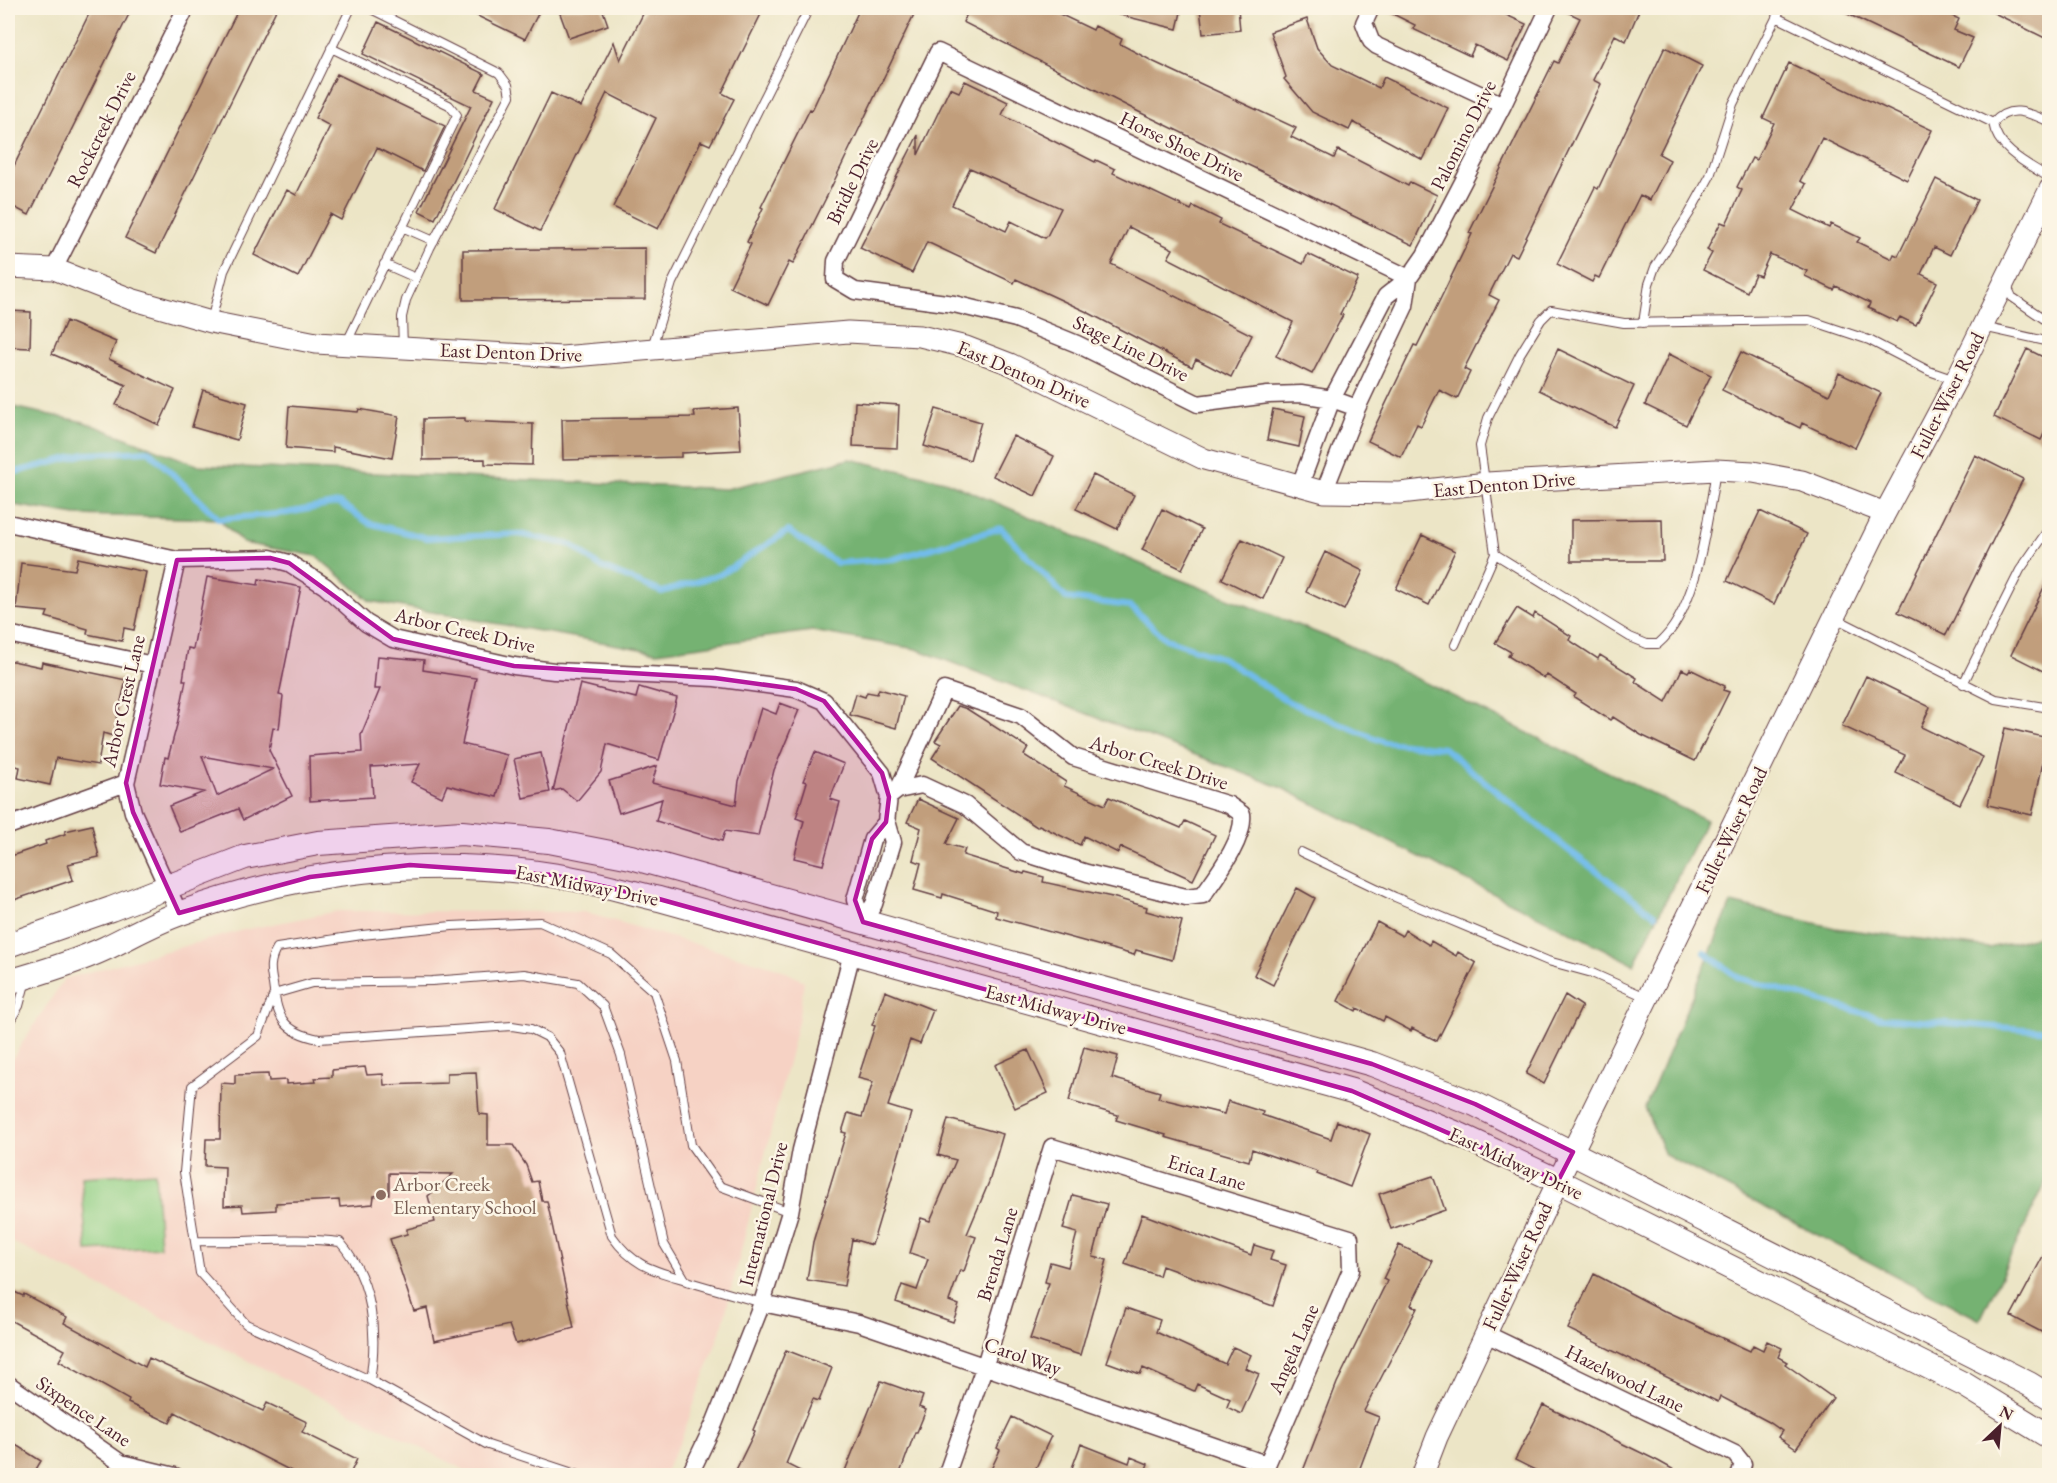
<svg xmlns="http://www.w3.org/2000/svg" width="2057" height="1483" font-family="'EB Garamond',serif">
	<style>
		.built { fill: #f6d2c4 }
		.green { fill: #91cf85; stroke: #6e7758; stroke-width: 1.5 }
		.forest { fill: #74b272; stroke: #5f684e; stroke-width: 1.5 }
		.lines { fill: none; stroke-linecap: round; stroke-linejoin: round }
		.stream { stroke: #72bceb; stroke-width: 6 }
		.building { fill: #c19e7b; fill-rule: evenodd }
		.service-casing { stroke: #623d42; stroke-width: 10 }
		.minor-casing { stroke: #623d42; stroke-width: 19 }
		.tertiary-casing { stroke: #623d42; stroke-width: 23 }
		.secondary-casing { stroke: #623d42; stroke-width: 26 }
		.service { stroke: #fff; stroke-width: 8 }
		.minor { stroke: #fff; stroke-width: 16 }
		.tertiary { stroke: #fff; stroke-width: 21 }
		.secondary { stroke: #fff; stroke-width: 24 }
		.marked { fill: #b5179e; fill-opacity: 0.2; stroke: #b5179e; stroke-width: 4.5; stroke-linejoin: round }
		.education-dot { fill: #8d6e63; stroke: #fcf5e5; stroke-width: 2 }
		.labels { text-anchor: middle; stroke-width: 5; stroke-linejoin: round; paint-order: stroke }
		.street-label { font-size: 20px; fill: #4a1f2b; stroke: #fcf5e5 }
		.education-label { font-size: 20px; fill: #785e54; stroke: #fcf5e5; text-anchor: start }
	</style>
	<rect width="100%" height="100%" fill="#fcf5e5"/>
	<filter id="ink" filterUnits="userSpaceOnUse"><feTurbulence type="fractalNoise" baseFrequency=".0167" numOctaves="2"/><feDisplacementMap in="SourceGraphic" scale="12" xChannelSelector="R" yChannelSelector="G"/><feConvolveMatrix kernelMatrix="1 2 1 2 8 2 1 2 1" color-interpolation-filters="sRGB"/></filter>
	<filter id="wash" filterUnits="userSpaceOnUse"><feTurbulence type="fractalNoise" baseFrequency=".008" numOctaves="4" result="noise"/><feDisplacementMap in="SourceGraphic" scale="24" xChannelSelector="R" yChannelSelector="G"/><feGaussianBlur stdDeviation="1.35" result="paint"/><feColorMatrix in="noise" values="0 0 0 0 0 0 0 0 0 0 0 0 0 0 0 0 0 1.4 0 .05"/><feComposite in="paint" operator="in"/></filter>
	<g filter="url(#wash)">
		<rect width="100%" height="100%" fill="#ece5c6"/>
		<path class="built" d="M338,911L584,912L778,968L804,981L798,1022L722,1327L681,1440L663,1475H475L8,1240V1065L64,979L243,930Z"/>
		<path class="green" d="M155,1172L160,1247L87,1251L81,1177Z"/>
		<path class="forest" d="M8,406L84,422L197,465L726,489L850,459L945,481L1153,569L1346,644L1706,820L1634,964L1280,787L916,649L812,631L657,652L370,601L316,556L243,543L219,519L76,515L8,504Z
			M1731,903L1835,928L1989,948L2049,934V1175L1980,1320L1665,1155L1645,1108Z"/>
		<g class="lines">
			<path class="stream" d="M8,474L85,454L149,451L219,519L287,513L339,503L369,523L427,538L519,534L572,545L599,566L662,592L721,574L788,531L837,563L894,559L1001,528L1066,598L1130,606L1166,639L1222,658L1289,702L1384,742L1444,748L1567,849L1655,915
				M1704,952L1739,978L1881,1018L2050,1031"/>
		</g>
		<g id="blocks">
			<path class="building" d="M92,8H132L29,215L8,204V178Z
				M239,8H277L156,253L125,238Z
				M461,8H541L525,39Z
				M558,8H602L608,25L569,38Z
				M646,8H764L722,93L734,99L710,145L701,141L658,229L613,207L656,118L607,93L540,231L495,209L551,93L581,107L614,42L620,60Z
				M860,8H917L827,196L793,264L789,262L768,305L730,287L751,244L747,242L763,208L761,207L810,109L812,110Z
				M970,8H1047L1093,30L1095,26L1122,39L1120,44L1154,62L1296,128L1291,137L1334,158L1338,150L1408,186L1410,182L1437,195L1413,245L1139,112L963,22Z
				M1112,8H1182L1177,29L1112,13Z
				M1200,8H1238L1240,30L1203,34Z
				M1381,8H1491L1526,24L1508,61L1475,45L1470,56L1413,29L1415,25Z
				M1559,8H1640L1626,41L1615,35L1593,80L1601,84L1517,256L1510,253L1489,295L1499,300L1464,369L1470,372L1457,399L1439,390L1421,426L1417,424L1401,457L1368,441L1414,345L1417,346L1434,312L1472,234L1469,233L1554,61L1558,63L1580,18Z
				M1835,8H1935L1959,19L1954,30L1973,38L1959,67Z
				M1984,8H2049V40Z
				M1307,19L1317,48L1332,65L1379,88L1384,77L1448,108L1423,160L1353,122L1349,130L1312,112L1284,79L1286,77L1270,32Z
				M378,22L484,74L476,90L494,98L435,219L419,211L471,106L363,54Z
				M1665,47L1702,66L1659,154L1670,160L1650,200L1640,195L1599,278L1595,276L1592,282L1557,264L1595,187L1598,189Z
				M1789,63L1932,130L1907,180L1822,138L1800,181L1806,184L1793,210L1829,228L1831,224L1860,238L1857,242L1892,259L1894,254L1898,256L1936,179L1977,200L1950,255L1934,247L1921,274L1937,282L1916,325L1900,317L1897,322L1868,308L1870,303L1836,286L1834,290L1805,276L1807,271L1770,254L1760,276L1755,274L1747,292L1703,270L1712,253L1707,250L1721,222L1726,224L1742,190L1737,187L1752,158L1756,160L1774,123L1763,118Z
				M337,74L445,126L423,171L377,148L341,220L330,214L298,277L254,255L287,190L296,195L330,126L315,118Z
				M965,81L1008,102L1002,115L1095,162L1096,160L1115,169L1113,173L1191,210L1193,206L1221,220L1219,224L1303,264L1308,254L1358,278L1340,314L1343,315L1312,374L1276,356L1293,322L1168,258L1173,249L1129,227L1111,264L1252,335L1231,377L1196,359L1192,367L1087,312L1016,279L1014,283L927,242L912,273L860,248L918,135V155L950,88L959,92ZM970,168L1061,208L1047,236L1045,238L1011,221L1006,231L952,205Z
				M645,248V299L463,300V250Z
				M8,311L31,312L30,348L8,347Z
				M66,321L116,342L109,359L175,390L159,425L116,405L126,385L52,354Z
				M1558,349L1634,386L1615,427L1539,390Z
				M2027,349L2049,360V423L2041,440L1994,417Z
				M1741,352L1829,395L1839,373L1881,393L1855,448L1802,423L1800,428L1722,390Z
				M1669,354L1711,375L1686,425L1645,405Z
				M203,390L247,403L237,440L192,427Z
				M855,402L899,405L897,448L853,446Z
				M289,406L358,412L359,409L399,416L392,458L333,447V452L286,448Z
				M738,408L741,450L681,453V457L563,460L562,419L695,417L694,411Z
				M936,409L981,422L970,460L924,446Z
				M1273,409L1305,416L1299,447L1267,440Z
				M465,418V421L533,424L532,465L485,464V459L423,460V419Z
				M1013,436L1054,456L1035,496L993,476Z
				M1975,455L2023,479L1946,635L1898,612Z
				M1093,475L1134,495L1117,529L1076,509Z
				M1162,509L1202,529L1182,569L1142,550Z
				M1760,511L1807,534L1774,604L1727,581Z
				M1662,519L1663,561H1571V520Z
				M1422,535L1455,551L1429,605L1396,589Z
				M1242,539L1282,558L1263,599L1222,579Z
				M1325,552L1363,571L1344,610L1306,592Z
				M78,558L146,572L134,630L124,628L122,641L87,634L88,629L46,617L48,612L16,609L21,563L75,570Z
				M207,577L258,585L259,579L301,587L279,695L283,696L279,729L273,728L269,750L292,796L243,820L238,809L180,832L169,806L204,792L160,784L165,757L168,758L177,725L186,680H183L188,648L193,649ZM202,756L273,769L217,796Z
				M2049,577V674L2011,655Z
				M1517,608L1533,618L1535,613L1571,636L1569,640L1598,659L1600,655L1637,678L1635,682L1666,702L1682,669L1688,672L1690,669L1725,686L1723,690L1729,692L1695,761L1641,735L1613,717L1610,720L1574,697L1576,694L1547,675L1544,678L1508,656L1511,652L1495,643Z
				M377,656L424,660L423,670L476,678L462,744L507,755L497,797L447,785L442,797L411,782L420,764L371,767L373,797L310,801L309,756L362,752L361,735L380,689H374Z
				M8,660L41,667L42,662L126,680L113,736L103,733L98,765L56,758L50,785L18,778L20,767L8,764Z
				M1866,676L1930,707L1921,727L1983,757L1960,804L1896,773L1905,755L1842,726Z
				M580,684L636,698L639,687L677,698L659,760L607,744L601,772L577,801L562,789L553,791Z
				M879,689L904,696L896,728L850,715L856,694L865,697L867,692L877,694Z
				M780,703L799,710L774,770L758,836L725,831L722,841L656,821L662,799L619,813L609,781L657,766L652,783L736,805L739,781L761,708L776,714Z
				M958,706L967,709L1028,748L1024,755L1066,782L1064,786L1105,805L1109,797L1181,828L1185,821L1215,835L1193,880L1121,847L1118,853L1084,836L1080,845L1039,825L1037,827L932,758L941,744L935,741Z
				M2005,728L2048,738L2032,815L1988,805Z
				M815,752L844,764L830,799L840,802L823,865L794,858L804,821L796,818L807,782L803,781Z
				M541,753L550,792L523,798L514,759Z
				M918,799L959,818L946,844L965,849L963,855L1024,874L1025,872L1044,877L1043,882L1112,897L1147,907L1146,911L1182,921L1172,960L1136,950L1134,955L996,917L997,911L943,894L942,898L914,890L921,863L913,860L921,828L907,822Z
				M92,825L99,857L68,864L73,880L8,902V857L46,844L45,841L65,834V831Z
				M1297,888L1315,898L1273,985L1254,975Z
				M1377,922L1402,936L1405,930L1429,945L1431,941L1456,956L1458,952L1476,963L1437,1041L1412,1028L1411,1031L1385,1017L1383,1021L1357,1008L1356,1011L1338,1001Z
				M885,991L933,1010L920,1044L910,1040L888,1106L911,1113L872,1245L852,1239L844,1286L807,1280L813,1242L846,1133L842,1132L848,1113L862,1117L873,1082L858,1078L875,1026L872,1025Z
				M1565,995L1582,1006L1544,1084L1526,1074Z
				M1084,1047L1118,1056L1112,1078L1160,1092L1158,1098L1224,1114L1228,1101L1263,1112L1262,1115L1331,1139L1337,1121L1370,1134L1350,1187L1317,1174L1318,1172L1252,1149L1249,1161L1165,1137L1166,1135L1116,1120L1118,1115L1069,1101Z
				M1028,1050L1048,1093L1015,1108L995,1065Z
				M365,1067L367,1075L383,1074L384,1085L447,1083V1073L476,1072L479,1114L488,1115V1145H513L526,1165L532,1182L538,1181L542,1201H547L574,1328L516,1344L509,1325L434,1341L427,1308L414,1311L390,1239L407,1234V1229L435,1222L428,1196L453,1174L389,1173V1194L374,1196L373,1204L340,1207L339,1200L276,1203V1210L243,1212L242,1205L224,1206L225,1167L205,1166L206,1139H220L221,1083L235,1084V1075L268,1074L269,1081L286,1080V1084L316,1082L315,1078L332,1077V1070Z
				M948,1119L1003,1134L989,1182L967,1234L976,1237L964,1271L960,1270L949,1301L959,1305L953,1322L896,1302L902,1285L917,1290L928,1259L910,1253L921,1218L930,1221L956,1160L938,1155Z
				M1433,1176L1445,1210L1391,1229L1379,1194Z
				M1073,1195L1107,1204L1093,1257L1107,1260L1080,1355L1030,1339L1049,1283L1045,1282L1050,1262L1068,1267L1077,1233L1063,1229Z
				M1142,1214L1251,1255L1254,1245L1273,1251L1270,1260L1286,1265L1273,1306L1162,1266L1159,1276L1125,1264Z
				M1399,1245L1433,1261L1411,1305L1417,1308L1364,1411L1379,1417L1357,1476H1301L1337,1383L1387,1281L1383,1279Z
				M2049,1245V1336L2011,1316Z
				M1594,1274L1666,1312L1750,1351L1753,1345L1763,1350L1767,1341L1782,1348L1778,1357L1787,1362L1785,1364L1833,1398L1796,1449L1778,1437L1782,1431L1769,1422L1720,1396L1718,1402L1568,1329Z
				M8,1289L23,1296L24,1294L67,1317L64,1323L145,1367L149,1358L263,1411L267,1403L307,1422L302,1432L357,1459L349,1476H301L175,1412L170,1423L128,1403L129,1400L59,1361L65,1350L8,1319Z
				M1126,1308L1160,1320L1156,1332L1225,1364L1233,1347L1251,1355L1245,1368L1259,1374L1241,1414L1227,1407L1230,1399L1197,1384L1194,1391L1143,1368L1140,1374L1107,1362Z
				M786,1350L832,1368L819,1401L813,1399L786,1464L810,1476H733L755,1431L753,1430Z
				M881,1381L923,1396L919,1407L926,1410L917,1432H915L899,1476H843Z
				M1543,1405L1658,1461L1685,1476H1547L1515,1460Z
				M1012,1417L1051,1436L1032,1476H988L1000,1450L997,1448Z
				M8,1440L41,1461L32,1476H8Z
				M1081,1444L1129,1463L1131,1457L1148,1464L1146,1469L1159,1476H1069Z"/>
		</g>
	</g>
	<g filter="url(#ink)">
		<use href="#blocks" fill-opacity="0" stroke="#623d42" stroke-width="1.5"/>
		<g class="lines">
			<g class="service-casing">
				<path id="service" d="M369,8L499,73L508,85L510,96L430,248L406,300L402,317L403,347
					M1776,17L1993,123
					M331,48L449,105L457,115L346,344
					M2050,122C2029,113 2010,103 1993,123C1997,150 2029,165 2050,178
					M402,227L434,241
					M384,264L416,278
					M2006,284L2012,297L2050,323
					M211,321L224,271L351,8
					M1643,323L1649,284L1655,267L1689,214L1710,176L1733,104L1781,8
					M1983,327L2050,342
					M652,347L672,283L809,8
					M1716,471C1707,520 1698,611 1658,644H1647L1630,637L1495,554L1480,446L1488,418L1520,354L1541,320L1551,310L1624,323L1809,320L1869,340L1929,371L1955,380
					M1835,618L1996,699L2050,708
					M1455,645L1495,554
					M1963,684L2020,570L2050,527
					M1301,852L1395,897L1548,961L1592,973L1648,998
					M8,1024L19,1006L26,980
					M195,1241C243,1243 292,1236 340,1242C373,1279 378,1333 370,1380
					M686,1280C652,1270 633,1266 612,1236L560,1053L547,1037L531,1029L512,1026L319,1039C283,1032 277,1018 273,984C270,970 269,961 277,948L362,935L452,926L540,922L611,954L654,992L677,1061L691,1145L720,1186L790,1212
					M582,1476L488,1445L370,1380L246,1324L200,1273L184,1172L192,1086L258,1036L274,994L312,983L432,981L524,974L578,983L603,1006L621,1055L664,1244L686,1281L762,1303"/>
			</g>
			<g class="minor-casing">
				<path id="minor" d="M1371,8L1364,23L1371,41L1377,46L1503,105
					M54,269L186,8
					M1357,408L1332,399L1301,394L1268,395L1198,404L1077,344L1016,319L954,304L855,291L835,279L836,261L938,52L1409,278
					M1300,485L1332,399L1386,296L1409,278L1425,255L1503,105L1549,8
					M1324,492L1357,408L1405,306L1409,278
					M8,523L177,560L270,558L289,563L325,586L366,623L393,639L514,666L554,671L715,678L796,689L824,701L882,773L889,797L886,822
					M177,560L126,783L133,812L179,913
					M8,634L153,665
					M889,797L898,790L922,785L965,805L1021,852L1087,873L1186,897L1203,895C1217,875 1245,839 1242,814L1229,805L1073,757L1021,716L944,690L898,790
					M8,826L126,783
					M863,922L855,900L872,839L887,821
					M863,922L874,904L893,842L887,821
					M762,1303L859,1323L1266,1464
					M1486,1334L1735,1454L1743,1464L1739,1476
					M8,1384L121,1463L175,1476
					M689,1476L714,1424L762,1303L790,1212L801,1150L852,953
					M946,1476L985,1365L1052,1147L1350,1238L1351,1270L1262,1476"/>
			</g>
			<g class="tertiary-casing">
				<path id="tertiary" d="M8,267L54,269L131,299L211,322L316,343L562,357L848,332L920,336L966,347L1010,364L1204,459L1324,492L1400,493L1487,483L1716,470L1753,472L1802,481L1885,513
					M1422,1476L1437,1437L1558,1181L1885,513L1956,380L2050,189"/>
			</g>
			<g class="secondary-casing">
				<path id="secondary" d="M8,945L111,909L245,857L318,843L462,833L549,841L631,857L1372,1064L1475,1104L2029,1384L2050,1397
					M8,982C40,973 76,962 106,948C131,936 155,922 181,913C299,870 427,856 552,875C588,880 624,891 659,899L1352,1091L1460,1135L1558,1181L1965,1385L2050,1437"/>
			</g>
			<use href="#service" class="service"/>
			<use href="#minor" class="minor"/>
			<use href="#tertiary" class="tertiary"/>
			<use href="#secondary" class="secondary"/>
		</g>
	</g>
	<path class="marked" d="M270,558L289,563L393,639L514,666L715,678L796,689L824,701L882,773L889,797L886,822L872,839L855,900L863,922L1372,1064L1475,1104L1573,1152L1558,1181L1352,1091L659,899L553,875L410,865L310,877L179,913L133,812L126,783L177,560Z"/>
	<circle class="education-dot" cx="381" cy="1195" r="6"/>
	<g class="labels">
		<g class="street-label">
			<text transform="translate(101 129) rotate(-63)" y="7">Rockcreek Drive</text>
			<text transform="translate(1463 135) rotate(-63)" y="7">Palomino Drive</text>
			<text transform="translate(1182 146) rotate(26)" y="7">Horse Shoe Drive</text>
			<text transform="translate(852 181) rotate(-64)" y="7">Bridle Drive</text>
			<text transform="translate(1131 348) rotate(26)" y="7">Stage Line Drive</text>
			<text transform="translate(511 352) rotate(2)" y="7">East Denton Drive</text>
			<text transform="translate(1024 374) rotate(23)" y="7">East Denton Drive</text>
			<text transform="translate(1947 395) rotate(-63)" y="7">Fuller-Wiser Road</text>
			<text transform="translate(1504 484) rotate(-5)" y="7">East Denton Drive</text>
			<text transform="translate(465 630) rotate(13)" y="7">Arbor Creek Drive</text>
			<text transform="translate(123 701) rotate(-77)" y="7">Arbor Crest Lane</text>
			<text transform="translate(1159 762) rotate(17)" y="7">Arbor Creek Drive</text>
			<text transform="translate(1731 830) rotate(-64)" y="7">Fuller-Wiser Road</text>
			<text transform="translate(587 885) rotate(11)" y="7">East Midway Drive</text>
			<text transform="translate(1056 1009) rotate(15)" y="7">East Midway Drive</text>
			<text transform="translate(1516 1163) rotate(25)" y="7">East Midway Drive</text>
			<text transform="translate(1207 1172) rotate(17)" y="7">Erica Lane</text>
			<text transform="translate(763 1214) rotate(-76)" y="7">International Drive</text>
			<text transform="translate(997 1254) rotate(-73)" y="7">Brenda Lane</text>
			<text transform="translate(1517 1266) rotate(-65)" y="7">Fuller-Wiser Road</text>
			<text transform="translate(1293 1349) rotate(-66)" y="7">Angela Lane</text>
			<text transform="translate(1023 1356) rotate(19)" y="7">Carol Way</text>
			<text transform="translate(1625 1378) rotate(26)" y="7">Hazelwood Lane</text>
			<text transform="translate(84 1411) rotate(34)" y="7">Sixpence Lane</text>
		</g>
		<g class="education-label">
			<text x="393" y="1191">Arbor Creek<tspan x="393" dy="23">Elementary School</tspan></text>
		</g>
	</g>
	<rect width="2057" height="1483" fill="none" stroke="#fcf5e5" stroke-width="30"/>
	<g transform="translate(2000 1426) rotate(26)" stroke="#fcf5e5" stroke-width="4.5" paint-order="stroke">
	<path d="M0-4.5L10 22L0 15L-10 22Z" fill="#4a1f2b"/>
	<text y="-9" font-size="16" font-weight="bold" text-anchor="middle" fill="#4a1f2b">N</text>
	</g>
</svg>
